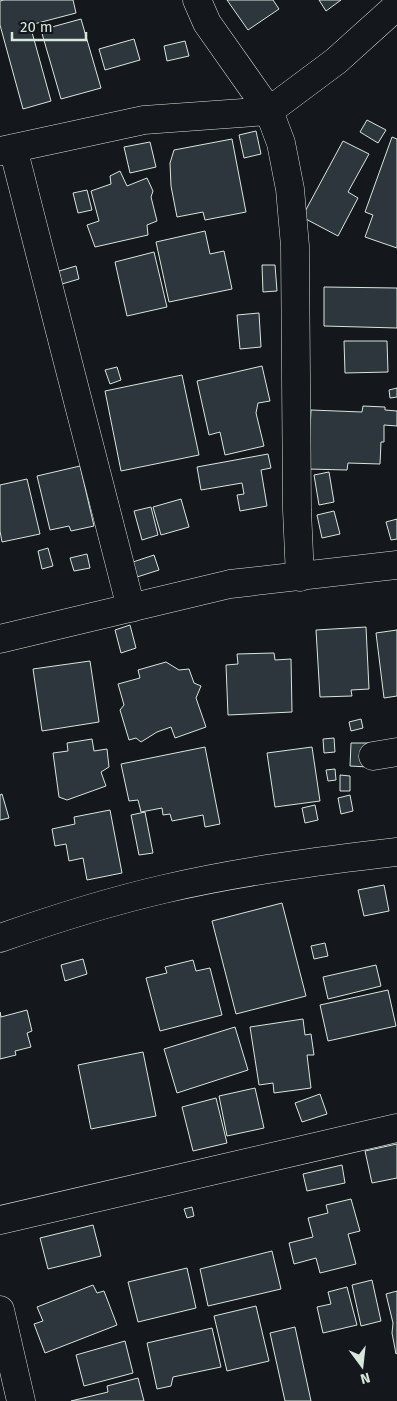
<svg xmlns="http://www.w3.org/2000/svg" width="397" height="1401" font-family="'Fira Sans',sans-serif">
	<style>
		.building { fill: #2c363c; stroke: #d8e6dc }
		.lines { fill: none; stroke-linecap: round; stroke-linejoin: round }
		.minor-casing { stroke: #d8e6dc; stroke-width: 29 }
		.minor { stroke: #14181c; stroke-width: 28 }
	</style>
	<rect width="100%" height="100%" fill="#14181c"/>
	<path class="building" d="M4,0H73L76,13L30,25L51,101L23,109L0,25V1Z
		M227,0H273L279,9L248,30Z
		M319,0H341L326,11Z
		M81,19L101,88L61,99L41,30Z
		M134,39L140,60L105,70L99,49Z
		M185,41L189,56L167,61L164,46Z
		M367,120L386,130L378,143L360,132Z
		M256,131L261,154L244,158L239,135Z
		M392,137L397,139V248L365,237L373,215L365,212Z
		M232,139L246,212L205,220L203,212L177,217L171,186L170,163L174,150Z
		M343,141L369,154L348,192L358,198L338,236L302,217Z
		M150,142L156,167L130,173L124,147Z
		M120,171L127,186L147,178L153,191L151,197L157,221L147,225L148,235L95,247L87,225L99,221L91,191L111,184L110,176Z
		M87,190L92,210L78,213L73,193Z
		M205,231L210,254L224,251L232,289L169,302L156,242Z
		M154,252L167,307L127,316L115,262Z
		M262,265H275L277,291L263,292Z
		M76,266L79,279L62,284L59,271Z
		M324,287L397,288V328L324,326Z
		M259,313L261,347L240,349L237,315Z
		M344,341H387L388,372L345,373Z
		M262,366L270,401L258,403L256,413L264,446L225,455L220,432L209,435L197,381Z
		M117,367L121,380L110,384L105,370Z
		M182,375L199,455L121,471L105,391Z
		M397,388V397L390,398L389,390Z
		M363,406L385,407V410L397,411V426L384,425V442H381L380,464L348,463L347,470L308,469L311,410L362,412Z
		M268,454L271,468L261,470L267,506L240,511L237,495L244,494L242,483L201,490L197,467Z
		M80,466L94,526L71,531L69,526L50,530L37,476Z
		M329,472L334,502L319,505L314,475Z
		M27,479L40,534L2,542L0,531V485Z
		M181,499L189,527L161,535L153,507Z
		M151,507L158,535L142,540L134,511Z
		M334,511L340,534L322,538L317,515Z
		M397,519V539L391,540L386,522Z
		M48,548L53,566L42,569L38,551Z
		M87,554L90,568L74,571L70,558Z
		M154,555L159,570L137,577L133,562Z
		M130,625L136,648L121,653L115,630Z
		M366,627L369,689L351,690L352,696L320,697L316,630Z
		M397,630V696L384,698L376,633Z
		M274,653L275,660L291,659L292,712L228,715L226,665L238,664L237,654Z
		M90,661L99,722L42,731L33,669Z
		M166,662L179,670L189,669L194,683L201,686L196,698L206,727L175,738L171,727L157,732L141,742L136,738L129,740L120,710L124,705L118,684L140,678L138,670Z
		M361,719L363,728L351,731L349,722Z
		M334,738L335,752L324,753L323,739Z
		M92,739L94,751L107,749L109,767L101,772L106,786L67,800L59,797L53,753L68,751L67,743Z
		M351,743H369L368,767L350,766Z
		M205,747L220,824L205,827L203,815L172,821L170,814L163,815L162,808L141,812L138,800L129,801L121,764Z
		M312,747L320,801L275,807L267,753Z
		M335,769L336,780L328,781L326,770Z
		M340,775L350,776V791H340Z
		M2,794L9,818L0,820V795Z
		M350,795L353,811L341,814L338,798Z
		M315,805L318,820L305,823L302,808Z
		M110,810L122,873L87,880L83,858L69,861L66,844L55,846L52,829L75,824L74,817Z
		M145,812L153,853L139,855L131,815Z
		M384,885L389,911L364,916L358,890Z
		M282,903L306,996L236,1014L212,921Z
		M325,943L328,956L314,959L311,946Z
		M83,959L87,974L65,981L61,965Z
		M193,960L196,971L210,968L222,1015L160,1031L146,978L167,973L165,967Z
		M376,965L381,986L328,999L323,977Z
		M388,990L396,1026L328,1041L320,1005Z
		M27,1010L32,1031L27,1033L31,1047L15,1051L16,1055L0,1059V1012L1,1017Z
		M303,1019L305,1035L311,1034L314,1055H307L311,1088L274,1093L273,1083L259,1085L250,1027Z
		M235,1027L248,1070L177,1093L164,1049Z
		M143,1052L156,1116L91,1129L78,1065Z
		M255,1088L264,1128L227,1136L219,1096Z
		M320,1094L327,1114L302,1122L295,1103Z
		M216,1098L227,1143L193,1151L182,1107Z
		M397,1144V1178L372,1183L365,1151Z
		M342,1165L345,1183L307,1191L303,1174Z
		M351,1199L360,1231L348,1234L356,1264L320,1273L316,1258L294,1264L289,1243L313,1237L308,1218L328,1213L326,1205Z
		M192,1207L194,1216L187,1218L184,1209Z
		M93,1225L101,1256L48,1269L40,1238Z
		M272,1251L281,1289L208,1306L200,1269Z
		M187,1268L196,1308L138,1322L128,1282Z
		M372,1280L381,1321L361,1326L352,1285Z
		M93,1285L97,1293L104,1291L117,1325L45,1353L34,1324L43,1321L37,1307Z
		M347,1287L357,1325L323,1333L317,1307L331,1304L328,1292Z
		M397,1291V1353L396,1354L392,1333L393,1323L386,1294Z
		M256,1306L269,1361L227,1371L214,1316Z
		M295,1327L311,1401H285L270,1333Z
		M212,1328L221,1367L173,1377L171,1386L157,1389L147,1343Z
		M125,1341L133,1373L84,1386L76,1355Z
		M138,1378L144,1401H71L108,1392L107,1386Z"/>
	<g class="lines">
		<g class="minor-casing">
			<path id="minor" d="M197,0L207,23L269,111L281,143L290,189L295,246L297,510L300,577
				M13,148L131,608
				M0,151L144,120L269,111L336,61L397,6
				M0,639L230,584L397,565
				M373,756L397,752
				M0,938C54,919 108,902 164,889C241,871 319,861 397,852
				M0,1220L397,1128
				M0,1310L21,1401"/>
		</g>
		<use href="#minor" class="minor"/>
	</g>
	<g transform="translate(362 1366) rotate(165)" stroke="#14181c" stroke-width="4" paint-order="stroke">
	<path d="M0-4L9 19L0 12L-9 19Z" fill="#d8e6dc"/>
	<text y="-8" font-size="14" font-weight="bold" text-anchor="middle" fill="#d8e6dc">N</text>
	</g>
	<path d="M12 32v8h74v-8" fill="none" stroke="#d8e6dc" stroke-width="2.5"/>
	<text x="20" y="32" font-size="15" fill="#d8e6dc" stroke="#14181c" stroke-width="4" paint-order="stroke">20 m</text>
</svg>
